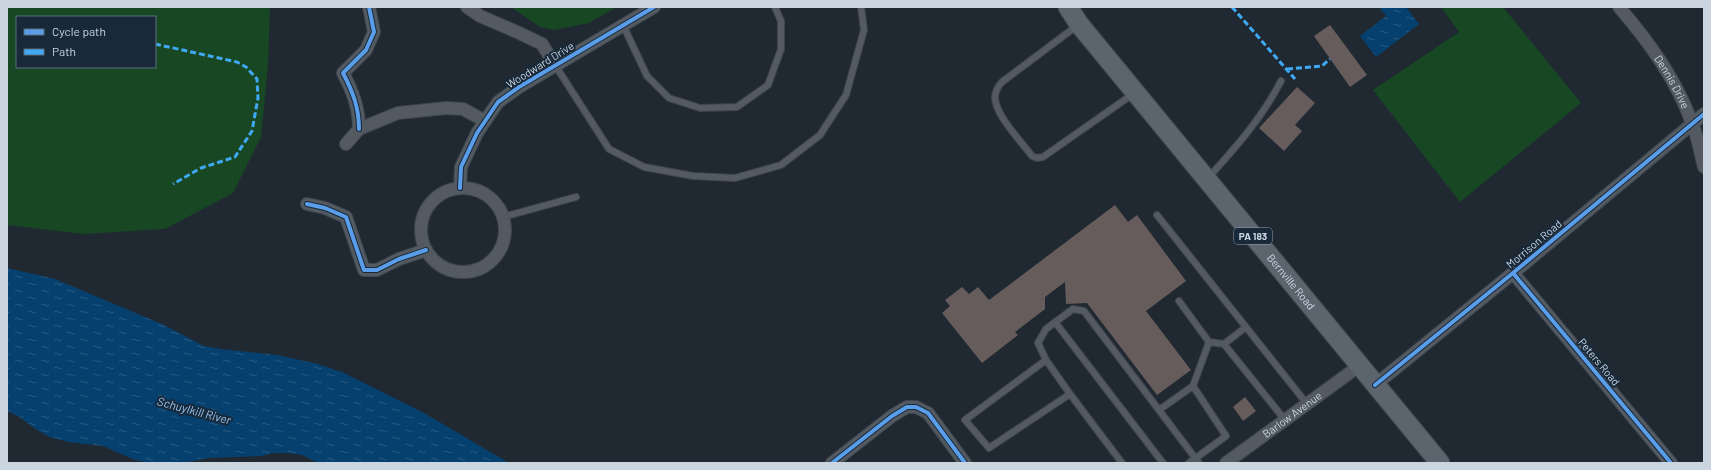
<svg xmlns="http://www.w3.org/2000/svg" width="1711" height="470" font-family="Barlow,sans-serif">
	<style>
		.green { fill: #174823; fill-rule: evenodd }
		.water { fill: url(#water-ripples) }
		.building { fill: #665c5b }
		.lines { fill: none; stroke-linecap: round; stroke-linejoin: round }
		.lane-casing { stroke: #3e454d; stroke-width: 8 }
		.street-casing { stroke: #3e454d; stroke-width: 14 }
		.primary-casing { stroke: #3e454d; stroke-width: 21 }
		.lane { stroke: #535a61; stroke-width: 6 }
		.street { stroke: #535a61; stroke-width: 12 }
		.primary { stroke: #5c646e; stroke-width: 19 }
		.quiet { stroke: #3fa9f5; stroke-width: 3; stroke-dasharray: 6 3; stroke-linecap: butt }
		.cycleway-casing { stroke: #18293a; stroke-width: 6 }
		.cycleway { stroke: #5a9eea; stroke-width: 4 }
		.labels { text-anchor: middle; stroke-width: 4; stroke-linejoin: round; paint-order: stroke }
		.shield { fill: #18293a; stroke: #95a1ae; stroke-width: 1 }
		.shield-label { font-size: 10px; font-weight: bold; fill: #cad5e0 }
		.street-label { font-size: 11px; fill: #cad5e0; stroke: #18293a }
		.water-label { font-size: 12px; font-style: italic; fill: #99c4f1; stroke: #18293a }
	</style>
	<defs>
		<pattern id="water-ripples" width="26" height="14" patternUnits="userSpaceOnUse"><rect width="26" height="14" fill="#06406e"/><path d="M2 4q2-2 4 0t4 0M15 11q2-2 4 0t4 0" fill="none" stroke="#295b82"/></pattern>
	</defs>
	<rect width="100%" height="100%" fill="#202932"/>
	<path class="green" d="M7,7H270L268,66L261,137L233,193L165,229L83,234L7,225ZM17,17H155V67H17Z
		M511,7H617L589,23L554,30L540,27Z
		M1441,7H1503L1581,103L1460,202L1373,90L1459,32Z"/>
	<path class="water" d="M1379,7H1406L1419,24L1376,57L1360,36L1386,16Z
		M7,268L55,279L164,325L204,346L221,349L277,355L318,364L344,373L424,413L509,463H318L302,455L288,453H274L261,456L210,458L187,462L151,463L135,460L103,446L68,442L50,437L37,430L18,416L7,411Z"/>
	<path class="building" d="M1330,25L1367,75L1350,87L1314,36Z
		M1297,87L1315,103L1295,125L1302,131L1284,151L1259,128Z
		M1115,205L1128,222L1137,215L1186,281L1146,311L1191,370L1157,395L1087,303L1066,304L1065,282L1045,297V309L1015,332L1018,335L982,363L942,313L950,306L945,300L962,287L969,294L978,287L989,300Z
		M1245,397L1256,411L1243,421L1233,407Z"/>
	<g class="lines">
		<g class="lane-casing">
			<path id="lane" d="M623,25L647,76L669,98L700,108L737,107L768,85L781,49V21L775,7
				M1078,25L1002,82C998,86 996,90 995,96C994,114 1021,141 1032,156L1037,158L1043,157L1133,94
				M555,65L609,149L644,167L693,176L735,178L781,165L820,135L846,95L864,30L861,7
				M1209,177C1236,147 1262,118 1281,81
				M1157,215L1307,404
				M503,217L576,197
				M1179,301L1209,342L1224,344L1285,420
				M1055,322L1163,463
				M1224,344L1246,327
				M1046,360L1070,394
				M1193,386L1209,342
				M1159,410L1193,386L1226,436L1189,463
				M1122,463L1070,394L989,448L965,420L1046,360L1038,343L1046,329L1073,309L1084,311L1199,463"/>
		</g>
		<g class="street-casing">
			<g id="street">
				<path d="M467,7L480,16L517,32L542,44L555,65"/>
				<path id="s1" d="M1619,7C1649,42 1676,79 1692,123C1698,137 1700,153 1704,167"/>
				<path d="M359,129C359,108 353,92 343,73L366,50L374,32L369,7"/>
				<path d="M346,144L359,129L398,113L446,108L463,109L485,121"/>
				<path d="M460,188L461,167L477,133L498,102L519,87L654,7"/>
				<circle cx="463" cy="230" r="42"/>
				<path d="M307,204L325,208L346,217L364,270H377L399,259L426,250"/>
				<path d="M1513,273L1671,463"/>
				<path d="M1375,385L1513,273L1704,114"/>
				<path d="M832,463L892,416L907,407H916L928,413L965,463"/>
				<path id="s2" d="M1226,463L1359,366"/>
			</g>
		</g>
		<g class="primary-casing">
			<g id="primary">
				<path id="s3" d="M1068,7L1079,24L1440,463"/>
			</g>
		</g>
		<use href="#lane" class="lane"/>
		<use href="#street" class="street"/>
		<use href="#primary" class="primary"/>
		<path class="quiet" d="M1232,7L1295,79
			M155,44L237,62L246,67L257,79L258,98L252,131L235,157L201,168L173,184
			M1287,69L1322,66L1330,59"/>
		<g class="cycleway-casing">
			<path id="cycleway" d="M359,129C359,108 353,92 343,73L366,50L374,32L369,7
				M460,188L461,167L477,133L498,102L519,87L654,7
				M307,204L325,208L346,217L364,270H377L399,259L426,250
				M1513,273L1671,463
				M1375,385L1513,273L1704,114
				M832,463L892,416L907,407H916L928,413L965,463"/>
		</g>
		<use href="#cycleway" class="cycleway"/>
	</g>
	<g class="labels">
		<rect class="shield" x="1234" y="228" width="38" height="16" rx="3"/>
		<g class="shield-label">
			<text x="1253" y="240">PA 183</text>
		</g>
		<g class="street-label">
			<text transform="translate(540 65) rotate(-32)" y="4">Woodward Drive</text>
			<text dy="4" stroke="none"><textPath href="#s1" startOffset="92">Dennis Drive</textPath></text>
			<text transform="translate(1534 244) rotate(-40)" y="4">Morrison Road</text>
			<text dy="4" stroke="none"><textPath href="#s3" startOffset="354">Bernville Road</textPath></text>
			<text transform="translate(1599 362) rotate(50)" y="4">Peters Road</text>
			<text dy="4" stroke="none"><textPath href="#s2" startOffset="82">Barlow Avenue</textPath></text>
		</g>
		<g class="water-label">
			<text transform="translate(194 411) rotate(15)" y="4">Schuylkill River</text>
		</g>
	</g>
	<rect width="1711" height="470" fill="none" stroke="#cad5e0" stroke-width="16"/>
	<rect x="16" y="16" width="140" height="52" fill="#18293a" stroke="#5f6e7c"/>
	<rect x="24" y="29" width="20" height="6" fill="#5a9eea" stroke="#5f6e7c"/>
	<text x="52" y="36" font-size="12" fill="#cad5e0">Cycle path</text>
	<rect x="24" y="49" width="20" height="6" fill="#3fa9f5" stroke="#5f6e7c"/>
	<text x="52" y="56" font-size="12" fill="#cad5e0">Path</text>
</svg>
